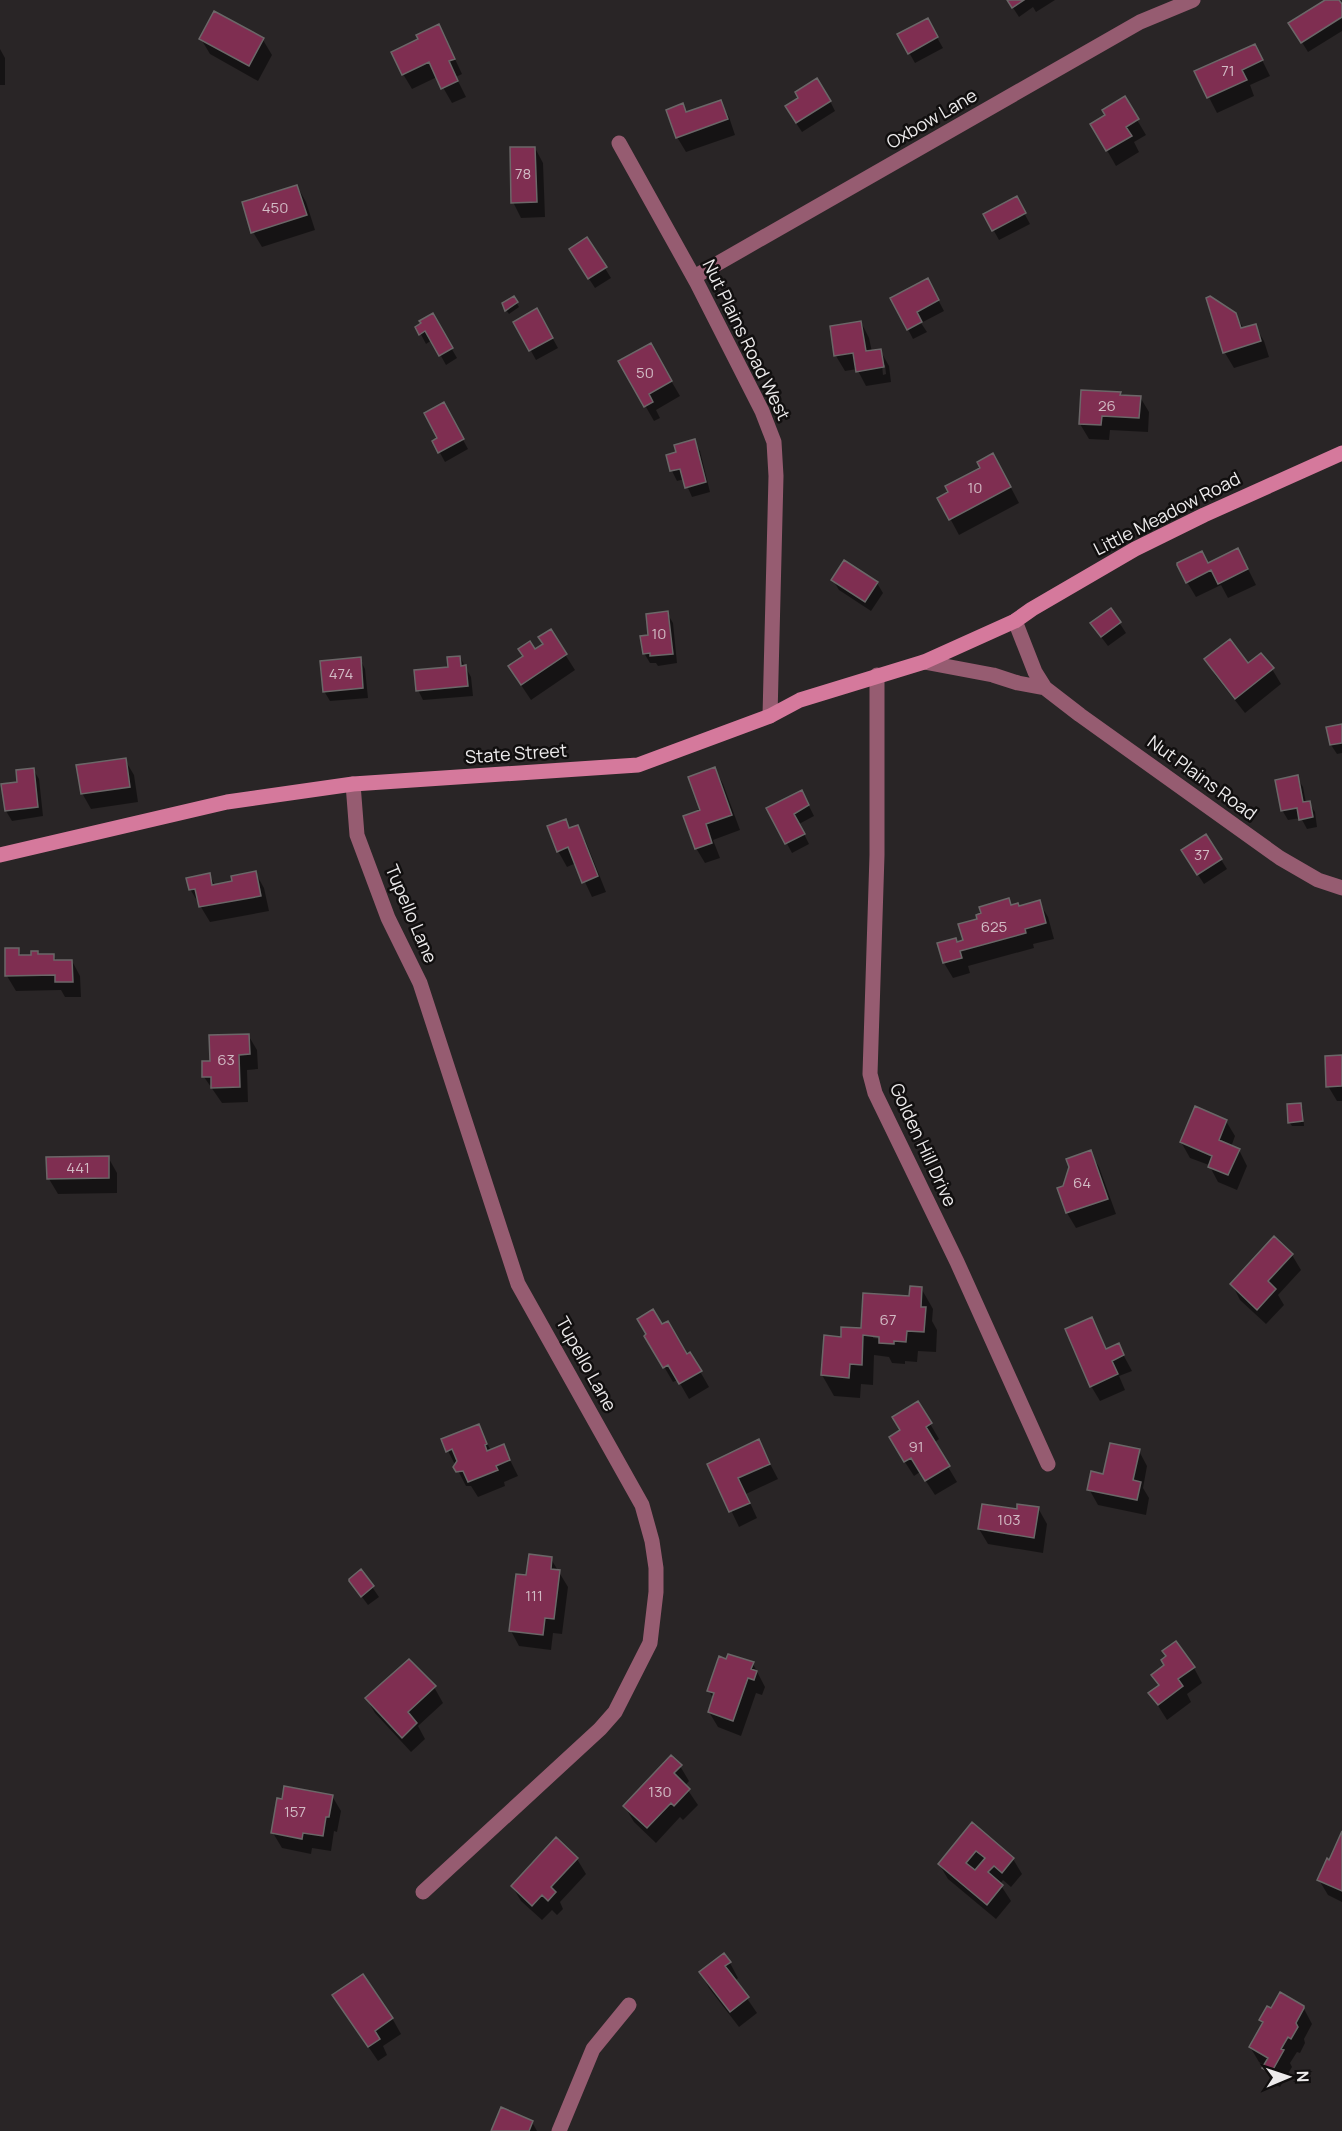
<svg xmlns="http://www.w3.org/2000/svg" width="1342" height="2131" font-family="Manrope,sans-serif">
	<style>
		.shadow { fill: #0007; fill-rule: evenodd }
		.building { fill: #7f2e51; stroke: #6b6768; stroke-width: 1.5; fill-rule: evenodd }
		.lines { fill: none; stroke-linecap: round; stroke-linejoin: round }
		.street { stroke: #965c71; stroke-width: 15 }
		.secondary { stroke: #d5799c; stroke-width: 15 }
		.labels { text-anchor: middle; stroke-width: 5; stroke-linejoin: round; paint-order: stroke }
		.number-label { font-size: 15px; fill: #d2bcc5 }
		.street-label { font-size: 18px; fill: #edebec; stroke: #110f0f }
	</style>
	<rect width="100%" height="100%" fill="#292526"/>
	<path class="shadow" d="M1008,0H1055L1036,12L1033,7L1019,17Z
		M1328,0H1338L1342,7V31L1308,52L1290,23Z
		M927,20L943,48L915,63L899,35Z
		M201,39L263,40L272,55L258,81L210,54Z
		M447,42L462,74L456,77L466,97L452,103L437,77L412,89L403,74Z
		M1255,46L1270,76L1250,85L1254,96L1217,113L1196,72Z
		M0,49L5,58V85H0Z
		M1124,98L1146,135L1134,142L1139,152L1116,166L1092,124L1107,115Z
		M720,101L729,117L735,135L686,152L677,137L683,105L687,113Z
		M830,101L835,111L802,132L792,117Z
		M535,148L543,163L545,217L521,218L513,202Z
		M297,186L306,202L315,230L262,247L253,232Z
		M1016,198L1030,224L999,240L985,215Z
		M587,239L611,278L595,288L576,259Z
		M933,290L944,311L921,323L927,332L913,339L892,298Z
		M514,298L519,307L509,314L506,310Z
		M1208,299L1235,314L1244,329L1255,326L1264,341L1269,357L1234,368L1225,353Z
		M537,310L558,348L536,360L515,322Z
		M432,315L457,358L446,365L432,340L426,344L417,327Z
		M861,322L869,338L872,352L880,350L889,366L891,382L866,386L857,369L845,371L836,356ZM882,365H885L886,374L883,375Z
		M650,345L680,396L656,410L660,418L654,421L620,362Z
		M1120,393L1122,396L1140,397L1149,412L1148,432L1110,430L1109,440L1089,439L1080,424Z
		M449,414L468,449L445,462L434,442L439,439Z
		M694,441L700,451L710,492L692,497L684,479L677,481L672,471L668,456L678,453Z
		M1002,471L1019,503L959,535L939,498Z
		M1208,564L1246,565L1256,585L1228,598L1221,585L1196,597L1187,582Z
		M833,580L877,583L883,593L871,611L839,590Z
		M1111,610L1126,633L1108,646L1098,633Z
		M667,613L673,623L677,663L658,666L656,663H650L644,653L650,637Z
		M550,631L575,670L531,700L519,682L535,651L544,644Z
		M460,657L471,677L473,696L423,700L418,690L449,669Z
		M360,659L365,669L368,698L330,701L324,691Z
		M1206,659L1272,669L1281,684L1245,713L1215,675Z
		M1342,725V753L1337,754L1331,745Z
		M125,760L134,775L138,802L91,809L82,793Z
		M33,769L39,779L43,816L12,821L6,811L19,783Z
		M715,769L723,784L740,830L713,840L720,858L705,863L696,848L702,811Z
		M1297,777L1303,787L1306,803H1309L1315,812L1317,827L1307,829L1301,818L1288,820L1282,810Z
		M807,802L814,816L799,824L809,844L792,853L768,809Z
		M565,821L570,829L577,826L586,842L606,892L592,897L576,863L567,867L558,851Z
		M1206,836L1227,869L1204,884L1189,861Z
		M255,872L264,888L269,911L210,922L190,889L209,875L216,886L234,882Z
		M1039,902L1048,917L1054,939L1033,944L1034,948L968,966L970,973L953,978L944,963L958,943L965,941L1019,908Z
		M18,949L22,957H32L38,953L39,956L53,955L57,961H72L80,976L81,997H65L61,990L16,991L7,976Z
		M248,1035L257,1050L258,1069L247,1070L248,1102L222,1103L204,1077L211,1062Z
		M1342,1056V1101H1337L1328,1086Z
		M1300,1104L1303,1108L1304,1126H1292L1289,1122Z
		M1226,1121L1235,1136L1231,1147L1239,1150L1247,1166L1237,1190L1218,1182L1209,1165L1190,1158L1181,1142Z
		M1090,1152L1099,1167L1116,1214L1076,1228L1067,1213L1059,1189L1064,1187Z
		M108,1157L117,1173V1193L58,1194L49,1179L48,1159Z
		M1292,1255L1301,1270L1278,1295L1284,1305L1266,1324L1240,1300L1232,1284Z
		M921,1288L933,1309L932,1321L937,1330L936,1352L918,1351L917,1362L905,1361V1364L892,1363L889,1357L874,1355L873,1385L861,1384L860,1398L834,1396L822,1375L842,1338L862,1330L911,1298ZM873,1335L887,1337V1340L873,1338Z
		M1091,1319L1107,1350L1118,1345L1132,1371L1119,1376L1125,1390L1100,1401L1091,1386Z
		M662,1326L687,1356L690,1354L709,1387L689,1399L678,1380L673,1382L646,1336Z
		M918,1403L939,1439L934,1443L957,1482L935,1495L920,1472L914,1476L899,1453L902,1431Z
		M478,1426L491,1451L503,1446L518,1476L504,1482L505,1486L478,1497L471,1486H466L448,1451Z
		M758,1441L778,1479L746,1494L757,1518L739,1527L709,1464Z
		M1139,1451L1147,1466L1143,1488L1149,1498L1146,1515L1098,1505L1089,1489Z
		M1038,1508L1047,1524L1043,1553L988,1544L979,1529L1018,1511Z
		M551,1559L568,1587L562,1634L553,1633L551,1650L519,1646L511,1631L528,1577Z
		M361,1571L379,1597L368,1605L356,1589Z
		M753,1664L765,1687L762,1695L756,1693L741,1736L718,1727L709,1712L714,1700L709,1691Z
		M1194,1668L1202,1683L1187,1694L1191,1702L1167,1720L1150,1693L1160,1686L1153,1675Z
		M434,1687L443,1703L418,1726L425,1739L411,1752L375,1713L366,1698Z
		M680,1766L689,1781L685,1786L698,1805L683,1820L680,1817L656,1843L634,1822L625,1807Z
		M332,1796L341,1811L337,1832L334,1831L331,1851L312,1848L311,1854L282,1848L273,1833Z
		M972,1824L1013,1859L1022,1874L1011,1887L1003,1880L1000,1884L1011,1901L996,1919L948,1879L939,1864Z
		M1342,1835V1902L1328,1895L1319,1880L1330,1862Z
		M577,1859L586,1874L560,1902L563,1909L557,1915L552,1910L542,1920L521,1901L512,1886Z
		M730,1963L738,1978L735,1981L757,2013L739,2027L709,1988L701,1973Z
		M334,1996L392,2018L401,2034L383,2046L387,2055L378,2061Z
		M1303,2007L1312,2024L1304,2039L1305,2043L1300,2053L1297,2052L1290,2063L1292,2067L1280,2087L1273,2083L1264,2068L1265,2066L1259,2062L1250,2047L1263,2024L1261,2020Z
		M532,2122L537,2131H493Z"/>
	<path class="building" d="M1007,0H1024L1012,8Z
		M1325,0H1339L1342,4V17L1301,43L1288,23Z
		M214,11L264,38L249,66L199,39Z
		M928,18L938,37L908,54L897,34Z
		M439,24L455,59L449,61L458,81L441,89L429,62L402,75L391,52L418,39L416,35Z
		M1255,44L1263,60L1242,70L1247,80L1207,98L1194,71Z
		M817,78L831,101L796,123L785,106L798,98L795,92Z
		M1125,96L1139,119L1126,127L1132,136L1106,151L1090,124L1105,115L1102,110Z
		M721,100L728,119L676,138L666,110L683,103L686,112Z
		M510,147H535L537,202L511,203Z
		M297,185L307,215L251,233L242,202Z
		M1017,196L1026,213L992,231L983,214Z
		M587,237L607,267L588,279L569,249Z
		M928,278L939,300L917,312L922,322L907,330L890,298Z
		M514,296L518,302L505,311L502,303Z
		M1210,296L1236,313L1241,328L1256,324L1261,341L1223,353L1206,298Z
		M537,308L553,338L529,351L513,322Z
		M433,313L453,348L439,356L425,331L419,335L415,327L421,323L419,321Z
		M861,321L866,351L881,349L884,367L856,372L853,353L834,356L830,326Z
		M651,343L672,381L649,394L653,402L644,407L618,361Z
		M1081,390L1121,392L1120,395L1141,396L1139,418L1102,416L1101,425L1079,424Z
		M444,402L464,439L438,453L432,441L437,438L424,413Z
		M695,439L706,482L685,488L680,469L670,471L666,455L676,452L674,445Z
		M993,453L1011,487L949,520L937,498L948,492L945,486L980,468L977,462Z
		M1238,548L1248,569L1218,584L1211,570L1186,583L1177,565V563L1202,551L1208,563Z
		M844,560L878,582L865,602L831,580Z
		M1111,608L1121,622L1101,637L1090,623Z
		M668,611L673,654L650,656V653L643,654L640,636L648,635L646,614Z
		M551,629L567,654L521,685L508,666L523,656L518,649L530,641L535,649L543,644L538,637Z
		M1230,639L1248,663L1261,653L1274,668L1235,699L1204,659Z
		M460,656L461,666L466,665L468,686L416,691L414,670L448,667L447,657Z
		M361,657L363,688L323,692L320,661Z
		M1342,724V743L1330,745L1326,727Z
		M126,758L130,787L81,794L76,765Z
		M715,767L732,815L706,824L712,843L695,849L683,816L700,810L688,777Z
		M34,768L38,807L5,811L1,784L17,782L16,770Z
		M1298,775L1303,802L1310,801L1313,817L1299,820L1297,808L1281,811L1275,780Z
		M802,790L809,805L794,814L805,834L785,844L766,808Z
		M566,819L569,828L578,825L598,876L582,883L568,847L557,852L547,826Z
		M1206,834L1222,859L1197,875L1181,850Z
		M256,871L261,896L199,907L195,889L189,890L186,878L210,873L212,885L232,881L231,876Z
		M1009,898L1011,905L1018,903L1019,906L1040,900L1046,923L1025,929L1026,933L960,951L962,958L943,963L937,943L956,938L957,942L963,940L958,924L977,919L976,915L981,913L979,907Z
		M5,948H19V955H31V951H38V954H54V960H72L73,982H55V975L5,976Z
		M249,1034L250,1054L239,1055L240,1087L211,1088V1077H202V1061H210L209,1035Z
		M1342,1055V1086L1326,1087L1325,1056Z
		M1301,1103L1303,1121L1288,1123L1287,1104Z
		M1195,1106L1227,1120L1219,1140L1240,1149L1228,1175L1208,1167L1212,1156L1180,1142Z
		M1091,1150L1108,1199L1066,1213L1057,1188L1063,1186L1069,1167L1066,1159Z
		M109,1156V1178L47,1179L46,1157Z
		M1274,1236L1293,1254L1268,1281L1276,1289L1257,1310L1230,1284Z
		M910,1286L922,1287L921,1307H926L924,1332L907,1331L906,1342L894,1341V1344L879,1343V1337L863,1335L862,1365L850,1364L849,1378L821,1375L824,1335L841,1337V1327L861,1328L863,1293L909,1296Z
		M653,1309L662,1324L668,1321L687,1354L690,1352L702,1371L679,1384L668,1365L663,1368L644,1336L646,1334L637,1319Z
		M1092,1317L1106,1349L1119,1343L1124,1355L1112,1361L1118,1374L1090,1387L1065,1329Z
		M918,1401L932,1423L926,1427L950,1466L925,1481L911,1458L904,1462L889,1437L900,1430L892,1417Z
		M479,1424L487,1444L485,1445L487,1451L504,1444L510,1460L496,1466L498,1470L468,1482L463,1471L456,1472L453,1467L457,1461L452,1449L446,1452L441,1439Z
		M759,1439L770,1464L738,1478L750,1503L729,1512L707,1464Z
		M1110,1443L1140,1449L1133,1480L1141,1482L1137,1500L1087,1490L1091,1471L1103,1474Z
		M982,1504L1017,1509V1504L1039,1507L1034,1538L978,1529Z
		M529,1554L552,1557L551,1569L560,1570L554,1619L545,1618L543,1635L509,1631L516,1574L526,1575Z
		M361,1569L374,1586L361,1597L349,1581V1579Z
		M1176,1641L1195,1667L1178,1679L1183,1686L1158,1705L1148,1693L1159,1685L1151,1675L1164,1665L1161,1660L1166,1656L1162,1651Z
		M728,1654L754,1662L751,1669L757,1671L754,1680L748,1678L733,1721L708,1712L714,1693L707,1691L719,1656L726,1659Z
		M409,1659L436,1686L408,1712L417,1723L402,1738L365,1698Z
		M671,1755L682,1765L674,1773L690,1789L674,1806L671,1803L647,1828L623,1806Z
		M284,1786L333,1795L329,1817H326L323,1836L303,1833L302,1839L271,1833L277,1798L282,1799Z
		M972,1822L1014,1858L1002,1873L994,1866L988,1872L1003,1885L987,1905L938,1864ZM976,1851L985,1858L975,1870L966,1863Z
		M1342,1831V1891L1317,1880L1327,1858L1329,1860Z
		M556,1837L578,1858L551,1887L556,1892L548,1901L542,1895L532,1906L511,1886Z
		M724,1953L731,1962L725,1966L749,1997L730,2012L699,1972Z
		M363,1974L393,2018L375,2031L380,2039L368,2047L332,1995Z
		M1280,1992L1304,2006V2008L1296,2023L1298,2027L1291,2039L1288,2037L1281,2049L1284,2050L1271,2073L1262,2068L1268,2058L1249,2047L1263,2022L1259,2020L1267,2006L1271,2008Z
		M501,2107L533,2121L529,2131H491Z"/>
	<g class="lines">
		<path class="street" d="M619,143L697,283L762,411L774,442L776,476L770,716
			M694,277L1140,22L1193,0
			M1015,621L1035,672L1045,688L1080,715L1280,858L1318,880L1342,888
			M924,662L993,675L1018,683L1045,688
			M877,675V855L870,1074L875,1093L957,1262L1048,1464
			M353,784L357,835L388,918L420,983L518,1284L642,1505L652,1541L656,1568V1592L650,1643L615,1712L600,1729L423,1892
			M559,2131L593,2049L629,2005"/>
		<path class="secondary" d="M0,855L227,802L353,784L638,765L770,716L800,700L924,662L1015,621L1032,609L1135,549L1204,515L1342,453"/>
	</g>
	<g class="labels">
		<g class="number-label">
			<text x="1228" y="76">71</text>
			<text x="523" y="179">78</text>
			<text x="275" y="213">450</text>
			<text x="645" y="378">50</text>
			<text x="1107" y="411">26</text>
			<text x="975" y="493">10</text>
			<text x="659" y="639">10</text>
			<text x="341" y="679">474</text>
			<text x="1202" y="860">37</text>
			<text x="994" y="932">625</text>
			<text x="226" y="1065">63</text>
			<text x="78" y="1173">441</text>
			<text x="1082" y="1188">64</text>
			<text x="888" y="1325">67</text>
			<text x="916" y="1452">91</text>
			<text x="1009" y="1525">103</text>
			<text x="534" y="1601">111</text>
			<text x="660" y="1797">130</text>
			<text x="295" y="1817">157</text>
		</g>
		<g class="street-label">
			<text transform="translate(932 119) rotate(-30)" y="6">Oxbow Lane</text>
			<text transform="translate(746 340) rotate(64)" y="6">Nut Plains Road West</text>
			<text transform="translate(1167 514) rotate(-27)" y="6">Little Meadow Road</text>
			<text transform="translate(516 754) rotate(-4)" y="6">State Street</text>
			<text transform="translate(1202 778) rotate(36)" y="6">Nut Plains Road</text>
			<text transform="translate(411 914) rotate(67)" y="6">Tupello Lane</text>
			<text transform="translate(923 1145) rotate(65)" y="6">Golden Hill Drive</text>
			<text transform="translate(586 1364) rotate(61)" y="6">Tupello Lane</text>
		</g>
	</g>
	<g transform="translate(1288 2077) rotate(88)" stroke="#110f0f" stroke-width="4.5" paint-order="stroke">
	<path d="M0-4.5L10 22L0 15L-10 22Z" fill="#edebec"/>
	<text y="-9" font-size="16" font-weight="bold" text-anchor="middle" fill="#edebec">N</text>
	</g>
</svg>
